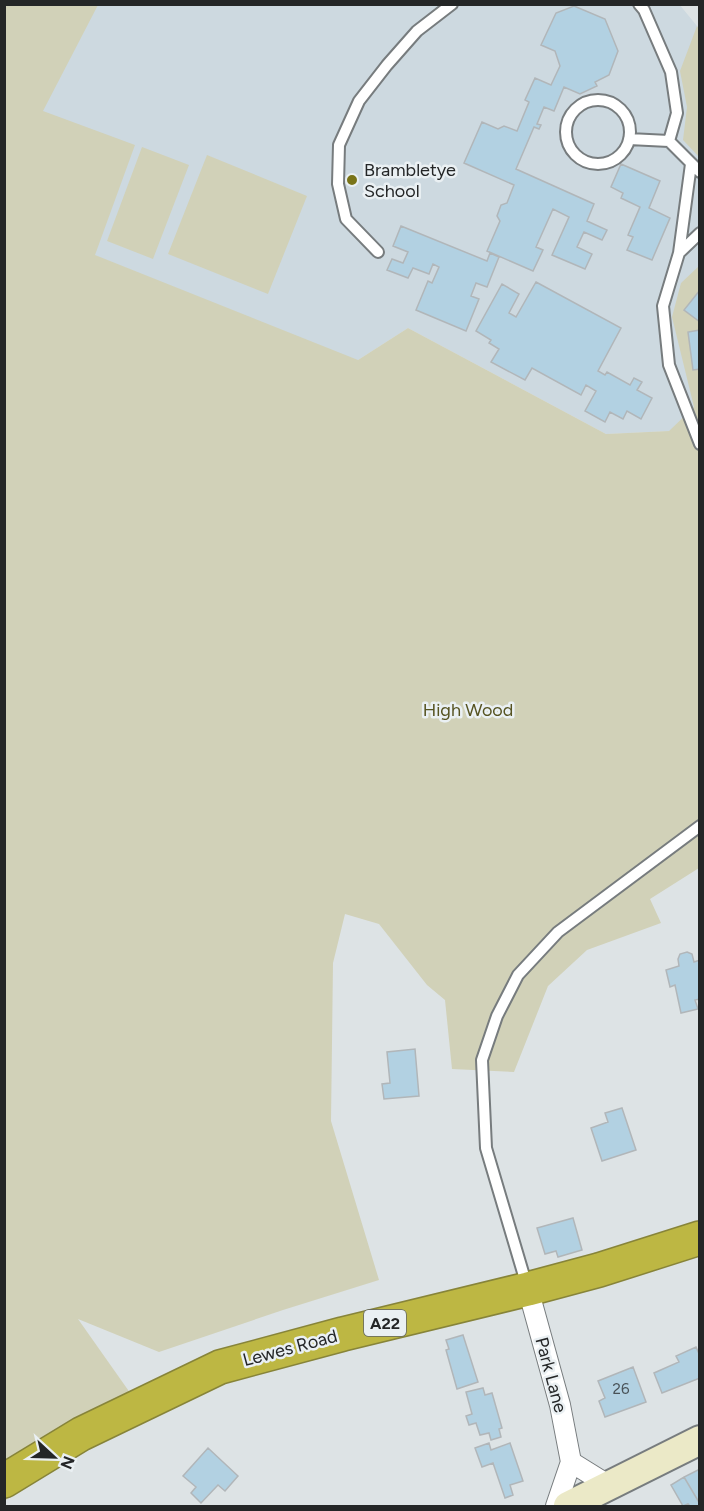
<svg xmlns="http://www.w3.org/2000/svg" width="704" height="1511" font-family="Figtree,sans-serif">
	<style>
		.built { fill: #cdd9e0 }
		.green { fill: #d1d1b8 }
		.building { fill: #b2d1e2; stroke: #b1b6b9; stroke-width: 1.5 }
		.lines { fill: none; stroke-linecap: round; stroke-linejoin: round }
		.lane-casing { stroke: #777c7e; stroke-width: 14 }
		.street-casing { stroke: #777c7e; stroke-width: 22 }
		.secondary-casing { stroke: #777c7e; stroke-width: 32 }
		.highway-casing { stroke: #878439; stroke-width: 36 }
		.lane { stroke: #fff; stroke-width: 10 }
		.street { stroke: #fff; stroke-width: 20 }
		.secondary { stroke: #ebe9c7; stroke-width: 28 }
		.highway { stroke: #bdb743; stroke-width: 33 }
		.poi-dot { fill: #797418; stroke: #eaf0f3; stroke-width: 2 }
		.labels { text-anchor: middle; stroke-width: 5; stroke-linejoin: round; paint-order: stroke }
		.number-label { font-size: 15px; fill: #485156 }
		.shield { fill: #eaf0f3; stroke: #5f6364; stroke-width: 1.5 }
		.shield-label { font-size: 16px; font-weight: bold; fill: #242627 }
		.poi-label { font-size: 18px; fill: #242627; stroke: #eaf0f3; text-anchor: start }
		.park-label { font-size: 18px; fill: #565321; stroke: #eaf0f3 }
		.street-label { font-size: 18px; fill: #242627; stroke: #eaf0f3 }
	</style>
	<rect width="100%" height="100%" fill="#dde3e5"/>
	<path class="built" d="M679,4L697,26L700,31L699,514L669,431L606,434L408,328L358,360L9,569L5,5Z"/>
	<path class="green" d="M5,5H98L43,111L135,145L95,255L358,360L408,328L606,434L669,431L694,407L672,317L681,283L699,266V868L650,899L661,923L587,950L548,986L514,1072L452,1069L445,1000L427,985L379,924L345,914L333,963L331,1121L379,1280L283,1310L159,1352L78,1319L133,1397L5,1501Z
		M697,26L700,31L699,157L683,140L687,107L680,71Z
		M142,147L189,165L153,259L107,241Z
		M207,155L307,196L268,294L168,254Z"/>
	<path class="building" d="M574,6L605,19L618,51L609,75L595,82L597,86L580,94L564,87L554,111L544,107L537,124L541,125L539,129L534,127L516,169L594,204L587,221L607,230L602,240L584,232L577,247L592,254L585,269L552,255L569,217L553,209L536,247L543,250L533,271L487,251L500,221L497,216L501,205L507,203L514,185L464,163L482,122L498,129L504,126L517,131L529,102L525,100L535,78L551,85L560,66L555,51L541,45L556,13Z
		M621,164L660,181L649,208L670,218L652,260L627,250L633,237L628,235L640,207L621,198L623,193L611,187Z
		M401,226L487,261L490,253L499,257L487,287L476,283L471,296L479,299L466,331L416,310L428,281L432,283L439,267L433,264L429,274L413,268L408,278L387,270L392,259L403,263L408,252L393,246Z
		M536,282L621,328L598,371L605,375L607,372L630,385L634,378L642,382L637,390L652,398L641,419L627,411L623,419L610,412L605,422L585,411L596,391L586,385L581,395L532,368L525,380L491,362L499,349L489,343L491,340L476,331L502,284L519,294L509,313L516,317Z
		M700,290V322L684,310Z
		M700,330V369L693,370L688,332Z
		M687,952L692,954L694,962L700,960V999L695,1000L698,1009L681,1013L675,985L670,987L666,970L679,966L678,959L680,954Z
		M415,1049L419,1096L384,1099L382,1084L390,1083L387,1052Z
		M622,1108L636,1150L602,1161L591,1128L608,1122L605,1113Z
		M573,1218L582,1250L558,1257L556,1251L545,1254L537,1228Z
		M463,1335L478,1382L457,1389L446,1350L449,1349L446,1340Z
		M696,1347L700,1356V1378L662,1393L654,1373L679,1362L676,1356Z
		M633,1367L646,1402L605,1417L599,1401L605,1398L598,1381Z
		M483,1388L485,1395L492,1393L502,1428L499,1429L501,1437L491,1440L489,1433L480,1435L476,1423L469,1425L466,1416L472,1414L466,1392Z
		M489,1443L491,1450L510,1443L523,1481L510,1485L513,1495L505,1498L493,1463L482,1467L475,1448Z
		M208,1448L238,1476L225,1491L218,1485L201,1503L191,1493L196,1487L183,1476Z
		M700,1469V1504L684,1477Z
		M684,1477L700,1504V1506H690L688,1504L683,1506L671,1485Z"/>
	<g class="lines">
		<g class="lane-casing">
			<path id="lane" d="M639,4L644,10L671,72L677,113L669,141
				M566 132a32 32 0 1 1 64 0a32 32 0 1 1-64 0Z
				M629,139L669,141L700,172
				M700,233L679,253L663,306L669,365L700,444
				M378,252L346,219L338,184L339,145L359,101L387,65L417,31L452,4
				M679,253L691,164
				M527,1286L486,1148L482,1060L497,1016L518,975L558,932L700,826"/>
		</g>
		<g class="street-casing">
			<path id="street" d="M528,1289L560,1405L571,1462
				M556,1506L571,1462L608,1485"/>
		</g>
		<g class="secondary-casing">
			<path id="secondary" d="M568,1506L700,1440"/>
		</g>
		<g class="highway-casing">
			<path id="highway" d="M4,1481L81,1434L220,1367L343,1334L528,1289L599,1270L700,1238"/>
		</g>
		<use href="#lane" class="lane"/>
		<use href="#street" class="street"/>
		<use href="#secondary" class="secondary"/>
		<use href="#highway" class="highway"/>
	</g>
	<circle class="poi-dot" cx="352" cy="180" r="6"/>
	<g class="labels">
		<g class="number-label">
			<text x="621" y="1394">26</text>
		</g>
		<rect class="shield" x="364" y="1310" width="42" height="26" rx="4.5"/>
		<g class="shield-label">
			<text x="385" y="1329">A22</text>
		</g>
		<g class="poi-label">
			<text x="364" y="176">Brambletye<tspan x="364" dy="21">School</tspan></text>
		</g>
		<g class="park-label">
			<text x="468" y="716">High Wood</text>
		</g>
		<g class="street-label">
			<text transform="translate(290 1348) rotate(-15)" y="6">Lewes Road</text>
			<text transform="translate(551 1375) rotate(75)" y="6">Park Lane</text>
		</g>
	</g>
	<rect width="704" height="1511" fill="none" stroke="#242627" stroke-width="12"/>
	<g transform="translate(54 1457) rotate(112)" stroke="#eaf0f3" stroke-width="4.5" paint-order="stroke">
	<path d="M0-4.5L10 22L0 15L-10 22Z" fill="#242627"/>
	<text y="-9" font-size="16" font-weight="bold" text-anchor="middle" fill="#242627">N</text>
	</g>
</svg>
